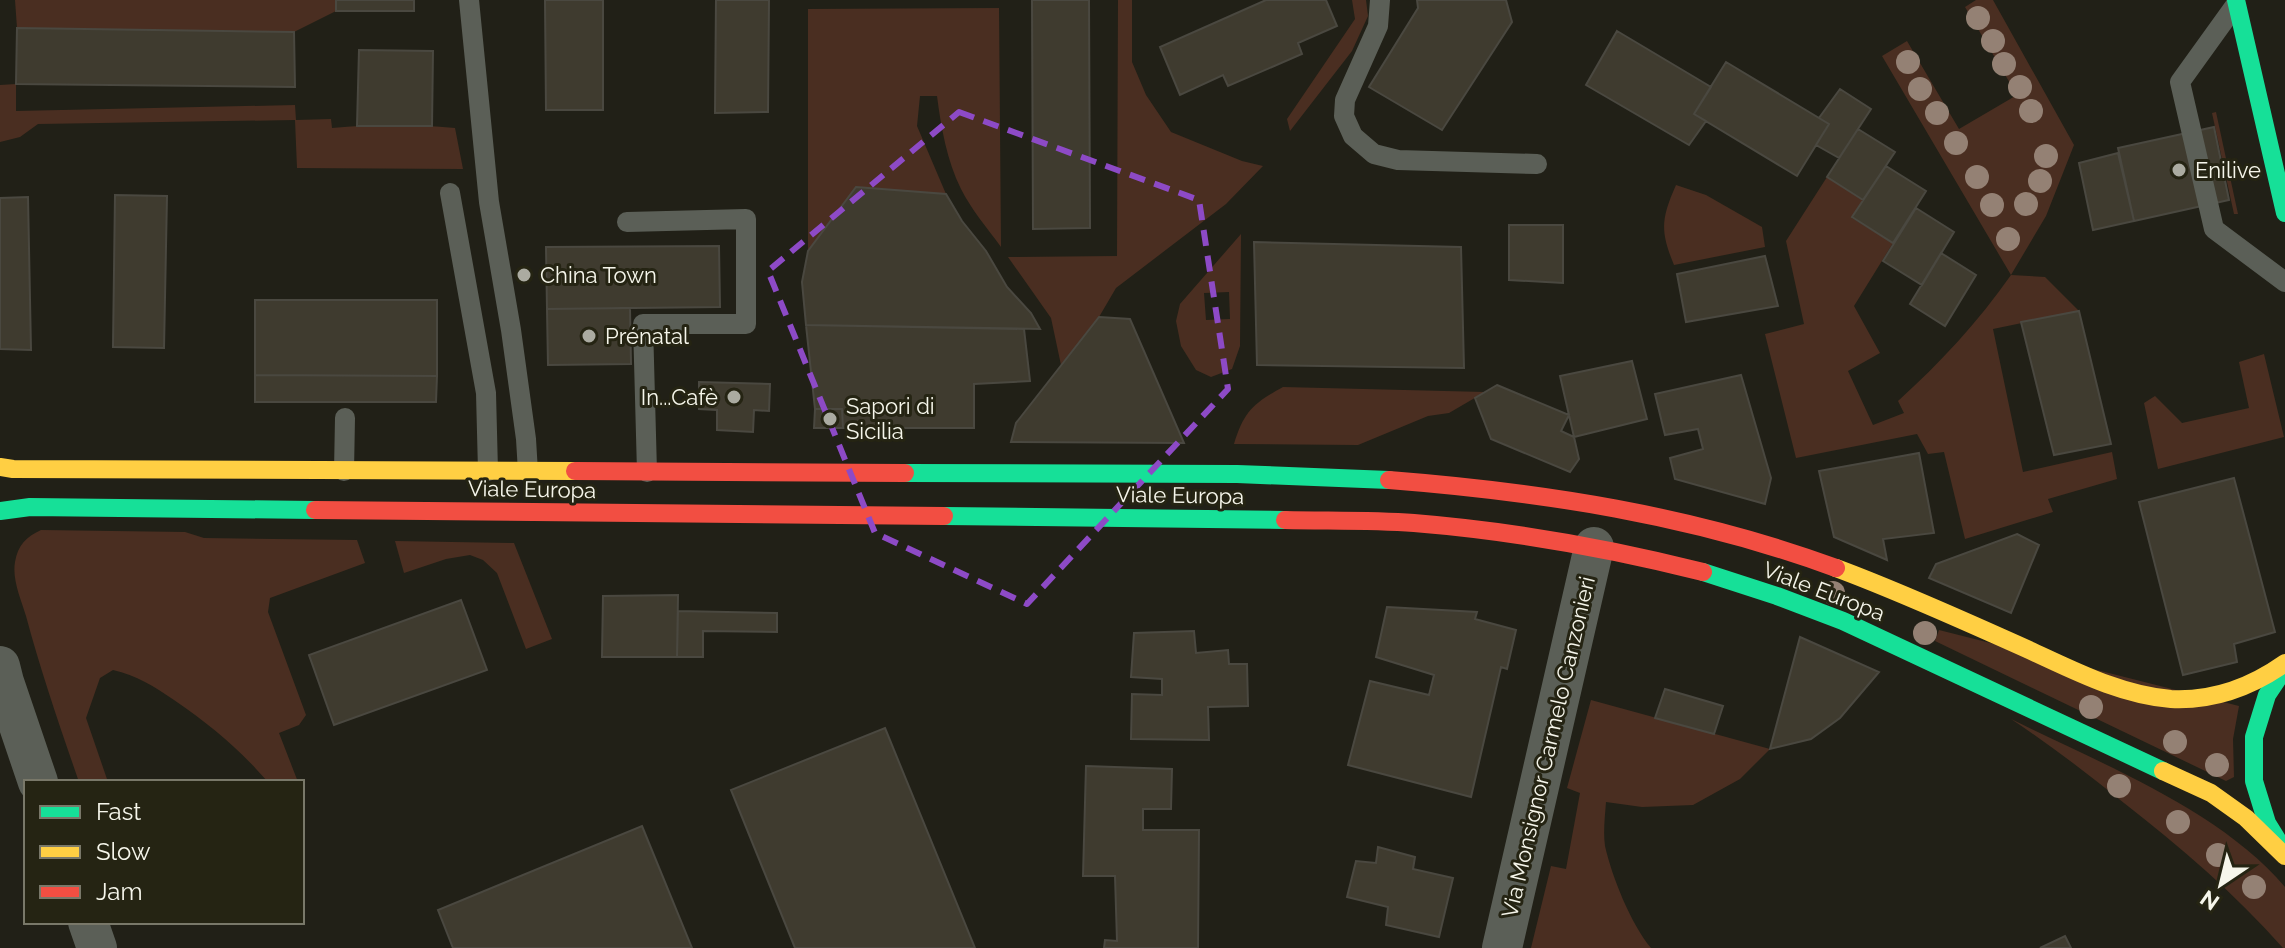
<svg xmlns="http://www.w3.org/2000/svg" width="2285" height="948" font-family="Raleway,sans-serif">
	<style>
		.green { fill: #4a2e21; fill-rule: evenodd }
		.building { fill: #3f3b2f; stroke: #4a4840; stroke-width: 2 }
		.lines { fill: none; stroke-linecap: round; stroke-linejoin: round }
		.lane { stroke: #5b5f57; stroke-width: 20 }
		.street { stroke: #5b5f57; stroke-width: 40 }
		.fast { stroke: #16e098; stroke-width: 18 }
		.slow { stroke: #ffcf43; stroke-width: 18 }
		.jam { stroke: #f24e42; stroke-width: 18 }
		.tree { fill: #948174 }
		.marked { fill: none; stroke: #8d4ac6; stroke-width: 6; stroke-dasharray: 16 10; stroke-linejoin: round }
		.poi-dot { fill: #ababa1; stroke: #252413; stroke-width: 3 }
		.labels { text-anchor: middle; stroke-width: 6; stroke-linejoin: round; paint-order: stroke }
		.poi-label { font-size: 22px; fill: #f6f6eb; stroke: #252413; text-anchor: start }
		.street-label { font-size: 22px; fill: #f6f6eb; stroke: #252413 }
	</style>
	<rect width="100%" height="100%" fill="#212017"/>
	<path class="green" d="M15,0H336V11L294,32L17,28Z
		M1118,0H1132V62L1146,95L1171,132L1242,161L1263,166L1226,204L1116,288L1099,317L1061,365L1051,318L1008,257L1117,256Z
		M1352,0H1366L1368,16L1352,51L1290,131L1287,119L1355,19Z
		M1976,0H1993L2074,145L2046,216L2011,275L2045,277L2079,311L1993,329L2023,472L2112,452L2117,479L2048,499L2053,512L1965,539L1944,452L1928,454L1917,434L1796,458L1765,334L1804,324L1786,241L1827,177L1863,200L1852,218L1893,243L1854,306L1880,353L1848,371L1873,425L1904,413L1898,401C1940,363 1978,322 2011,275L1882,56L1907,41L1959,129L2017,95L1965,7Z
		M999,8L1001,247C987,228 971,209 961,189C947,161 941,127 937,96H920L917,126L946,194L856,187L808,251V9Z
		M16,84V111L295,105L296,120L331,119L332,128C373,124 414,124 455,128L463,169L297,168L295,120L38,124L20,137L0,142V85Z
		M2216,112L2238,214H2234L2212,113Z
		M1676,185L1706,195L1762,227L1765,247L1674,265C1660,231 1661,219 1676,185Z
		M1241,234L1240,346L1232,369L1211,377L1196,370L1181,346L1176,321L1180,304ZM1229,292L1230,319L1206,320L1204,293Z
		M2264,354L2284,437L2158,469L2144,403L2155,396L2182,423L2249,408L2239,362Z
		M1283,387L1485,392L1449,413L1428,416L1358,445L1234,444C1244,411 1254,403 1283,387Z
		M41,530L185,532L204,538L357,540L365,563L270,598L268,612L306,715L299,725L279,733L298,782H268C237,747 213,727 174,700C155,687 136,675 113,670L100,678L86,718L108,782H79C60,727 41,672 26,616C21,599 12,580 15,562C18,545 26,537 41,530Z
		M395,541L514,543L552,639L526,649L497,573L483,560L470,555L446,559L404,573Z
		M1939,630L2239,706L2233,739L2234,777L2226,781L1935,641Z
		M1591,700L1770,749L1740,779L1693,805L1642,807L1606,802C1605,816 1603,832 1605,846C1612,877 1631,924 1651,948H1531L1551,866L1566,869L1580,793L1567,788Z
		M2011,719C2101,764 2219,809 2285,887V948H2283C2234,893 2182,848 2124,803C2087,773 2050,745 2011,719Z"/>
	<path class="building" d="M336,0H414V11H336Z
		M545,0H603V110H546Z
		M716,0H769L768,112L715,113Z
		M1032,0H1089L1090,228L1033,229Z
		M1266,0H1326L1337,26L1298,43L1302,54L1228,86L1223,75L1180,95L1160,47Z
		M1417,0H1506L1512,22L1442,130L1369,87L1418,8Z
		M17,28L294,32L295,87L16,84Z
		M1617,31L1711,87L1694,114L1706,121L1689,145L1586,85Z
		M359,50L433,51L432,126H357Z
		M1726,62L1829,124L1797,176L1694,114Z
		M1840,89L1871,109L1839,158L1816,145L1829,124L1819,118Z
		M2214,127L2229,200L2134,221L2118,148Z
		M1858,129L1895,152L1863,200L1827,177Z
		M2118,153L2134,221L2093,230L2079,163Z
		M1886,166L1926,191L1893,243L1852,217Z
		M856,187L946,194L962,221L986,251L1007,287L1031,313L1040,329L806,325L802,282L808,251Z
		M115,195L167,196L164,348L113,347Z
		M28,197L31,350L0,349V198Z
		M1916,208L1954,232L1922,285L1883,261Z
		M1509,225H1563V283L1509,280Z
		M1254,242L1461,247L1464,368L1257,365Z
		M719,246L720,307L547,309L546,247Z
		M1941,253L1976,275L1945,326L1910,304Z
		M1765,256L1778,306L1686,322L1677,274Z
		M255,300H437V376L255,375Z
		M630,308L631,364L548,365L547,309Z
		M2079,311L2111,444L2054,455L2021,322Z
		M1099,317L1130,319L1184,443L1011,442L1016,423Z
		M806,325L1024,329L1030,381L974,384V428H843L842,409H815Z
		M1632,361L1647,419L1574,437L1560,376Z
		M255,375L437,376L436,402H255Z
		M1741,375L1771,478L1765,504L1675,479L1670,458L1703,449L1698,429L1665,435L1655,394Z
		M699,382L770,384L769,411L754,410L753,432L717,430V410L699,409Z
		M1497,385L1569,415L1561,431L1574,437L1579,459L1570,472L1491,439L1475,398Z
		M815,409H842L843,428H814Z
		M1919,453L1934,533L1883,539L1887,560L1834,537L1819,471Z
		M2234,478L2275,632L2234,644L2237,662L2183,675L2139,502Z
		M2017,534L2039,545L2011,613L1929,578L1936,564Z
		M678,595L677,657H602L603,596Z
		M461,600L487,670L334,725L309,655Z
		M1387,607L1477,612L1475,619L1516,630L1507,669L1501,667L1471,797L1348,765L1370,681L1429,695L1434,675L1376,657Z
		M678,611L777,613V632L703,631V657H677Z
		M1194,631L1196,653L1228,650L1229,664H1247L1248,706L1208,707L1209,740L1131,739L1132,694L1162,695V679L1131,677L1134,633Z
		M1800,637L1879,672L1840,718L1811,739L1770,749Z
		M1665,689L1723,706L1714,734L1655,718Z
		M885,728L975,948H795L731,790Z
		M1086,766L1172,769L1171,809H1143V830H1199L1198,948H1104L1105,940L1117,941L1115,876H1083Z
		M642,826L692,948H453L438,910Z
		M1378,847L1415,857L1413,869L1453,878L1439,937L1386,925L1388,907L1347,897L1356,861L1376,863Z
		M2065,936L2071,948H2040Z"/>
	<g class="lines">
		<path class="lane" d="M469,0L489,202L511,330L526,439L528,472
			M1380,0L1378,26L1345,100L1344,116L1353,136L1374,154L1398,160L1537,164
			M2234,7L2180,82L2214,229L2285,282
			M450,193L486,393L488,471
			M627,222L746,219V324H643L647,472
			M344,471L345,418"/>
		<path class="street" d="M0,666L4,682L38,782
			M88,922L97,948
			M1502,948L1594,547"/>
		<path class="fast" d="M2236,0L2285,213
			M905,473L1237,474L1389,480
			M0,511L30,507L315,510
			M944,516L1285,520
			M1703,572L1777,596L1843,621L2163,771
			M2285,668L2267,695L2254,737V781L2267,823L2285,852"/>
		<path class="slow" d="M0,467L13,469L575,471
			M1836,568C1901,592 1964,621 2027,649C2073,670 2120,695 2171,699C2213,701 2251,687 2285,663
			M2163,771L2211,793L2246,818L2285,856"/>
		<path class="jam" d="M575,471L905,473
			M1389,480C1542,492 1692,515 1836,568
			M315,510L944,516
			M1285,520C1328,521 1371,520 1414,523C1512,531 1608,548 1703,572"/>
	</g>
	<g class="tree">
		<circle cx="1978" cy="18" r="12"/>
		<circle cx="1993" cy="41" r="12"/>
		<circle cx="1908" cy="62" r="12"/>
		<circle cx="2004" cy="64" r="12"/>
		<circle cx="2020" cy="87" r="12"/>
		<circle cx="1920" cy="89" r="12"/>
		<circle cx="2031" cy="111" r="12"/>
		<circle cx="1937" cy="113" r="12"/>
		<circle cx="1956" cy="143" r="12"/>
		<circle cx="2046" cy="156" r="12"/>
		<circle cx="1977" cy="177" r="12"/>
		<circle cx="2040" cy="181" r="12"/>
		<circle cx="2026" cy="204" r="12"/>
		<circle cx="1992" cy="205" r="12"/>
		<circle cx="2008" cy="239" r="12"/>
		<circle cx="1833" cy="593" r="12"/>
		<circle cx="1925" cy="633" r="12"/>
		<circle cx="2091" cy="707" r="12"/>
		<circle cx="2175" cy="742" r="12"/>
		<circle cx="2217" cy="765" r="12"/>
		<circle cx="2119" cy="786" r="12"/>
		<circle cx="2178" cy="822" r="12"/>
		<circle cx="2218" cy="855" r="12"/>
		<circle cx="2254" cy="887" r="12"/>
	</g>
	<path class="marked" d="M959,112L1199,200L1228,389L1027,604L875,533L768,271Z"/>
	<g class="poi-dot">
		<circle cx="2179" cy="170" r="8"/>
		<circle cx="524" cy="275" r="8"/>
		<circle cx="589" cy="336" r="8"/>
		<circle cx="734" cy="397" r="8"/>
		<circle cx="830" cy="419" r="8"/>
	</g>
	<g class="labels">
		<g class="poi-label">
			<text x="2195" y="178">Enilive</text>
			<text x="540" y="283">China Town</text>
			<text x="605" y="344">Prénatal</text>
			<text x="718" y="405" text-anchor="end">In...Cafè</text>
			<text x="846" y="414">Sapori di<tspan x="846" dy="25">Sicilia</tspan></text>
		</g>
		<g class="street-label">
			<text transform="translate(532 489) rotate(1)" y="8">Viale Europa</text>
			<text transform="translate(1180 495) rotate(1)" y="8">Viale Europa</text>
			<text transform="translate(1824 591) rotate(21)" y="8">Viale Europa</text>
			<text transform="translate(1548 747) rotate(-77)" y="8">Via Monsignor Carmelo Canzonieri</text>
		</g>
	</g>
	<rect x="24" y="780" width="280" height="144" fill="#252413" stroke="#797869" stroke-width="2"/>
	<rect x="40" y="806" width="40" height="12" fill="#16e098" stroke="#797869" stroke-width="2"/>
	<text x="96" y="820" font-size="24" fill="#f6f6eb">Fast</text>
	<rect x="40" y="846" width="40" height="12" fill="#ffcf43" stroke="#797869" stroke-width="2"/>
	<text x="96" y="860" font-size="24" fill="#f6f6eb">Slow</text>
	<rect x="40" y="886" width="40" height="12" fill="#f24e42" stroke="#797869" stroke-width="2"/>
	<text x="96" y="900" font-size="24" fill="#f6f6eb">Jam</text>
	<g transform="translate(2221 884) rotate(215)" stroke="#252413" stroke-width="6" paint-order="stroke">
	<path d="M0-6L14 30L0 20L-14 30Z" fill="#f6f6eb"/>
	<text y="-12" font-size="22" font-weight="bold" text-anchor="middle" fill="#f6f6eb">N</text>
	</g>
</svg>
